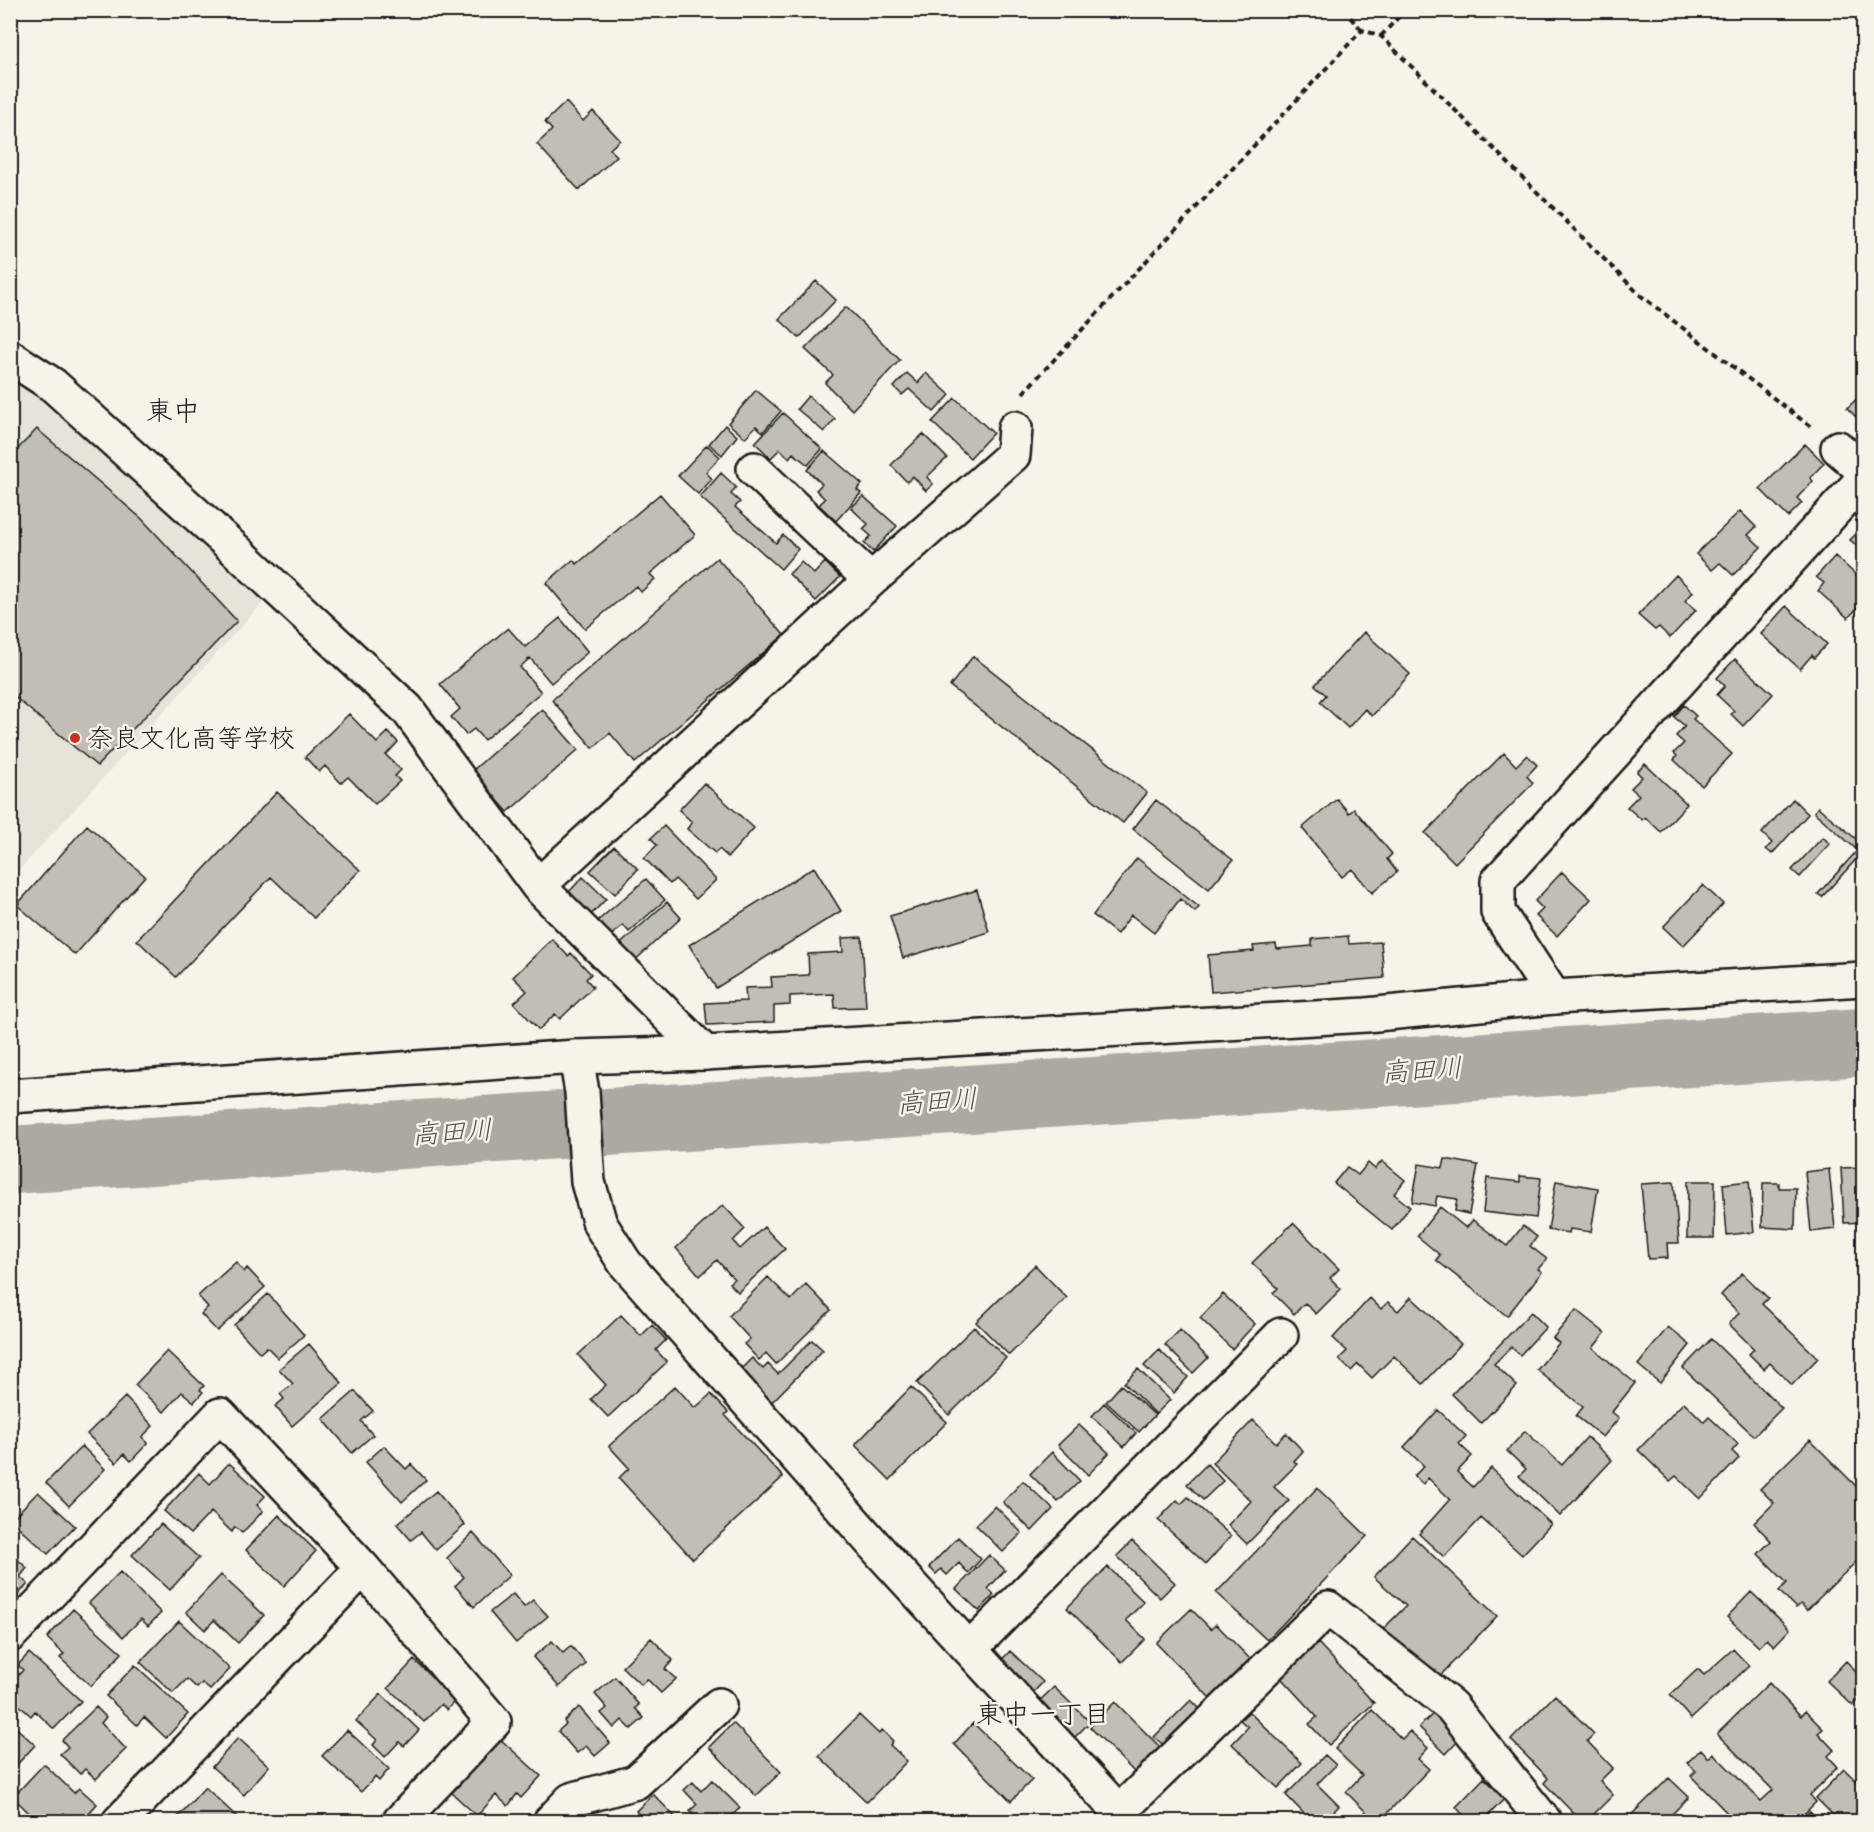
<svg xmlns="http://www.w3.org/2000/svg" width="1874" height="1832" font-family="Caveat,'Klee One',sans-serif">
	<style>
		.built { fill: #e6e3d9 }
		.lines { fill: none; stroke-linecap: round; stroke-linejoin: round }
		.river { stroke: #aca9a2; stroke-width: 68 }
		.building { fill: #c0beb5; stroke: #1c1c1c; stroke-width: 1.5 }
		.minor-casing { stroke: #1c1c1c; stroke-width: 38 }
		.tertiary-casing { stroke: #1c1c1c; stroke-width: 38 }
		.path { stroke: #1c1c1c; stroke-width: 4; stroke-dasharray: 6 4.5; stroke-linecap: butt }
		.minor { stroke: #f7f3e8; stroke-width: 33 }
		.tertiary { stroke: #f7f3e8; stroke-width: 33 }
		.poi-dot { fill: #c8321e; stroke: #f7f3e8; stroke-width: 2 }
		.labels { text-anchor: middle; stroke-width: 5; stroke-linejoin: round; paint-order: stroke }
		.poi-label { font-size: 26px; fill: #1c1c1c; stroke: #f7f3e8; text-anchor: start }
		.neighbourhood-label { font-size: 27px; fill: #1c1c1c; stroke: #f7f3e8 }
		.water-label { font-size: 27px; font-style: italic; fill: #565452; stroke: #f7f3e8 }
	</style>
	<rect width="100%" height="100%" fill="#f7f3e8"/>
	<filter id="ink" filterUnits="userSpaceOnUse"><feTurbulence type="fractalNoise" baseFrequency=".0167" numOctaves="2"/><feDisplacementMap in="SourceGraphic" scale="12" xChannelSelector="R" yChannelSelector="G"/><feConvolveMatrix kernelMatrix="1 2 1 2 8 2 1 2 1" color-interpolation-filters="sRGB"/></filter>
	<g filter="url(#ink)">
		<path class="built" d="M10,370L61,408L269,596L11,879Z"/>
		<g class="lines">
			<path class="river" d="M10,1160L1864,1042"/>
		</g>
		<path class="building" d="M566,102L583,121L593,111L620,140L610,149L617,156L579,190L537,144L552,130L545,122Z
			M816,281L836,300L799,338L779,319Z
			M846,307L900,360L852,410L825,383L833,375L805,349Z
			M907,373L918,383L926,373L950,395L934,412L909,389L902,395L894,387Z
			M756,390L781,411L763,432L756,426L745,438L728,423Z
			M1864,392V423L1863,424L1847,408Z
			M808,396L835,419L824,432L797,409Z
			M955,398L993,433L970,458L932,422Z
			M783,413L822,449L808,465L793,453L789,458L780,449L771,458L755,443Z
			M725,425L737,436L722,455L709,444Z
			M37,429L142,519L237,621L97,766L10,693V457Z
			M923,434L947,458L927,477L933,484L926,491L913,476L907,482L891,465Z
			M1805,444L1824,463L1810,478L1813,481L1797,498L1802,503L1788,517L1760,489Z
			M707,445L720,457L706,472L712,479L698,494L678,476Z
			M824,451L862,484L857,490L861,493L836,521L819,505L825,499L816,490L822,484L807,470Z
			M721,473L736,487L731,494L740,502L735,507L776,543L783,535L798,549L781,569L700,497Z
			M660,494L695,535L650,574L655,579L641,592L636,586L585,629L546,583L573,560L577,564Z
			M863,496L897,526L873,552L864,543L871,536L863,529L868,524L851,508Z
			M1740,511L1756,527L1748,535L1761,547L1733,575L1720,563L1712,570L1696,554Z
			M1864,526V552L1850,540Z
			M1835,556L1864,582V601L1848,618L1818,591L1824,583L1816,577Z
			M717,558L784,635L635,763L610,733L593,748L552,700Z
			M801,562L814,574L825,562L840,577L816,601L789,574Z
			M1676,575L1693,592L1685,601L1696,610L1670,638L1659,627L1655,630L1638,615Z
			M1786,606L1827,644L1814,658L1812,655L1800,669L1761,634Z
			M560,618L588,652L551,683L530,658L520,667L541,692L484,740L474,729L466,735L451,717L460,709L440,684L508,628L525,647Z
			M1364,632L1410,674L1372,716L1365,709L1348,728L1320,702L1326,695L1315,685Z
			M973,656L1147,793L1123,823L950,686Z
			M1735,659L1773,694L1743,726L1731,714L1734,711L1717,695L1725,686L1717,678Z
			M1684,705L1696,716L1693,719L1732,754L1702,786L1674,760L1677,756L1674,753L1684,743L1676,736L1685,726L1674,717Z
			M542,709L578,750L508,812L472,771Z
			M349,714L377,743L388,732L398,742L386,755L401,770L395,776L400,781L375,804L348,777L341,783L325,766L319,772L305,757Z
			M1504,753L1516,766L1527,755L1537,765L1527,776L1533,783L1455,863L1425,833Z
			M1645,764L1687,804L1661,832L1645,817L1642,820L1627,807L1639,795L1631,788L1642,777L1637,772Z
			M704,783L754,828L728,857L719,849L715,853L687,829L692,822L679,810Z
			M277,792L360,870L314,918L271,877L176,977L137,940Z
			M1337,799L1349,813L1354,809L1392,854L1387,859L1397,872L1372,893L1352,869L1342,877L1302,828Z
			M1793,799L1808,814L1772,854L1766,849L1772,843L1762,833Z
			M1156,800L1233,860L1209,889L1133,829Z
			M1818,807L1861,843L1856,849L1814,812Z
			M87,825L145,876L75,955L17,905Z
			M664,826L716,880L696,899L675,879L670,884L644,858L657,845L651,838Z
			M1823,837L1830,844L1800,877L1792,870Z
			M614,846L638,869L615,894L590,871Z
			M1855,853L1859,856L1822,897L1818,894Z
			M1137,858L1199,907L1195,912L1180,899L1154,933L1131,915L1117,934L1093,915Z
			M814,867L841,911L716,988L689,945Z
			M1562,872L1591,899L1557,936L1536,916L1543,909L1535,901Z
			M583,877L606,899L586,920L566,895Z
			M646,879L665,900L629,932L623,925L607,939L594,924Z
			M1703,885L1723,904L1683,946L1663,927Z
			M977,890L989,932L903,958L890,916Z
			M667,902L681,918L630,965L616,948Z
			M1348,936L1349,944L1381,942L1384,978L1211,992L1208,955L1254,951L1253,946L1276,944L1277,949L1312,946V939Z
			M862,937L866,1007L835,1008L834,994L790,996V1005L774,1006V1022L707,1025L705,1003L746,1001L745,988L772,987L771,977L809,975L808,954L843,952L842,938Z
			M552,939L568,956L571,953L591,974L586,979L593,987L560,1019L555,1014L539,1030L514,1003L527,991L513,977Z
			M1445,1159L1478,1165L1469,1214L1455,1211L1457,1199L1437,1196L1435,1206L1412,1202L1419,1164L1443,1168Z
			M1382,1161L1405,1180L1394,1194L1410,1207L1392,1230L1334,1183L1347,1167L1358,1175L1368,1163L1375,1169Z
			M1864,1167V1222L1844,1223L1841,1168Z
			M1829,1169L1835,1229L1811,1232L1805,1172Z
			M1520,1176L1541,1178L1536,1218L1483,1212L1487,1178L1520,1182Z
			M1556,1181L1598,1188L1591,1232L1570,1229L1569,1233L1548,1230Z
			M1688,1181H1715L1714,1238H1687Z
			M1749,1181L1754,1232L1727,1235L1723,1184Z
			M1674,1182L1679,1243H1667L1668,1258L1648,1259L1641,1184Z
			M1763,1183H1779V1188H1796L1795,1229L1762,1227Z
			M723,1205L745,1229L733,1241L740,1249L764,1227L785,1249L738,1292L729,1283L734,1279L717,1260L700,1276L676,1248Z
			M1440,1207L1466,1228L1473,1220L1507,1246L1523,1226L1537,1237L1530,1246L1547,1259L1538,1269L1542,1272L1507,1316L1436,1260L1440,1255L1417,1236Z
			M1293,1223L1339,1269L1330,1278L1341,1289L1316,1314L1305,1303L1294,1314L1273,1293L1278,1288L1252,1263Z
			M236,1262L244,1272L247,1268L265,1287L217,1331L201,1314L208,1307L198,1296Z
			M1035,1265L1067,1298L1009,1355L976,1322Z
			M1742,1273L1768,1298L1762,1304L1818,1358L1792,1385L1770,1363L1764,1369L1749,1354L1754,1349L1729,1324L1739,1313L1721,1295Z
			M768,1277L791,1300L806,1284L831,1310L776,1364L766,1353L759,1360L744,1344L750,1339L729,1316Z
			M268,1294L304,1335L278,1358L267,1347L260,1353L234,1325Z
			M1223,1294L1255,1324L1232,1349L1200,1318Z
			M1411,1297L1461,1344L1423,1384L1394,1356L1372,1378L1358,1364L1351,1371L1339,1359L1347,1351L1333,1338L1370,1298L1381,1309L1388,1302L1398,1311Z
			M1576,1310L1605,1333L1593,1348L1635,1383L1612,1412L1619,1418L1603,1437L1576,1416L1583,1407L1537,1370L1559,1343L1553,1338Z
			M1531,1312L1546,1327L1520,1355L1511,1347L1494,1364L1517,1386L1481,1423L1452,1394Z
			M621,1315L641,1336L652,1325L666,1340L656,1350L667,1362L608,1417L591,1399L606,1385L578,1355Z
			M974,1327L1006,1358L949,1415L917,1383Z
			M1668,1327L1690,1345L1660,1383L1638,1365Z
			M1180,1330L1208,1358L1193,1373L1165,1345Z
			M1711,1339L1782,1408L1754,1436L1683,1368Z
			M812,1340L823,1350L772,1402L740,1370L752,1358L763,1369L768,1364L778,1374Z
			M309,1344L342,1383L292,1426L275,1406L284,1399L280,1394L293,1384L279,1369Z
			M1159,1350L1188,1377L1174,1393L1144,1366Z
			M167,1351L204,1386L200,1390L203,1392L194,1402L182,1392L164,1412L135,1385Z
			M1138,1369L1170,1400L1156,1414L1124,1383Z
			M1121,1385L1155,1415L1139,1432L1106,1402Z
			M675,1386L695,1408L711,1394L728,1412L725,1415L783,1477L693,1559L619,1478L629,1468L609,1446Z
			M911,1387L947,1422L890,1480L855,1445Z
			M355,1391L373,1411L361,1421L373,1435L352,1453L323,1419Z
			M125,1397L153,1426L142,1437L148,1443L131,1461L124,1454L116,1463L87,1434Z
			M1684,1402L1704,1422L1709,1417L1738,1444L1732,1451L1739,1458L1700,1499L1676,1476L1670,1481L1638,1450Z
			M1104,1403L1136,1433L1124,1447L1092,1416Z
			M1438,1410L1466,1436L1459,1444L1472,1456L1457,1472L1473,1487L1491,1468L1551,1524L1522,1555L1481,1518L1444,1557L1419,1534L1450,1499L1428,1478L1423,1484L1414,1476L1424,1466L1404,1447Z
			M1253,1420L1276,1443L1286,1433L1303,1451L1294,1461L1297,1464L1274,1487L1289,1501L1247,1544L1228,1525L1251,1501L1212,1463Z
			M1079,1425L1109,1453L1088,1475L1058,1445Z
			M1525,1431L1562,1465L1587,1437L1612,1460L1560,1516L1519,1476L1526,1469L1507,1451Z
			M1810,1440L1864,1494V1554L1807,1610L1801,1604L1796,1608L1779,1591L1787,1583L1758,1554L1771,1541L1754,1523L1774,1503L1760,1489Z
			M82,1446L105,1469L69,1506L46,1483Z
			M384,1446L406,1469L411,1464L426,1480L402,1502L366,1462Z
			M1052,1452L1080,1481L1058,1502L1030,1474Z
			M229,1463L265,1496L257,1505L263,1511L242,1533L235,1527L232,1532L211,1512L190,1534L164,1511L199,1473L210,1484Z
			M1207,1464L1223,1481L1203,1500L1187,1484Z
			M1023,1481L1053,1509L1032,1531L1003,1502Z
			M1317,1488L1367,1536L1267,1640L1216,1593Z
			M436,1491L465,1525L436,1550L421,1532L411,1540L397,1524Z
			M38,1492L75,1526L48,1554L11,1520Z
			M1188,1497L1231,1536L1206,1564L1158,1520L1177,1500L1181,1504Z
			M995,1506L1022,1533L1003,1552L976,1525Z
			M279,1515L316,1551L284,1586L246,1550Z
			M161,1524L199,1558L170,1590L132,1555Z
			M473,1533L510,1575L474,1607L455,1586L464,1577L447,1558Z
			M1412,1536L1497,1616L1436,1680L1383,1629L1406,1606L1374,1577Z
			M958,1537L981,1559L968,1573L959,1563L947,1575L941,1569L936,1574L929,1567Z
			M1132,1541L1175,1583L1160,1598L1117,1556Z
			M10,1552L27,1568L20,1577L28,1584L10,1603Z
			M989,1555L1005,1570L988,1589L994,1595L979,1611L956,1589Z
			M1108,1567L1144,1602L1126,1620L1145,1639L1122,1662L1067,1608Z
			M120,1572L161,1613L148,1626L141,1619L123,1637L89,1603Z
			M221,1575L264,1615L238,1643L214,1620L205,1630L186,1612Z
			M1751,1592L1790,1629L1774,1646L1767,1639L1759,1647L1727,1617Z
			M513,1594L524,1607L533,1600L548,1616L516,1643L490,1612Z
			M73,1609L122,1653L91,1686L60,1658L64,1654L47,1638Z
			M1191,1609L1211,1629L1216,1624L1251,1660L1211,1699L1156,1643Z
			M179,1621L230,1669L210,1690L202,1683L197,1688L187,1679L173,1693L140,1662Z
			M651,1638L673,1660L665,1669L676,1679L661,1693L647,1679L641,1685L622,1667Z
			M552,1641L563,1653L571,1646L586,1664L559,1687L533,1657Z
			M1318,1643L1374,1703L1329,1745L1309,1724L1317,1717L1281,1678Z
			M1733,1649L1749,1666L1691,1719L1670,1695L1698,1669L1704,1675Z
			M1010,1651L1043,1682L1030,1696L997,1665Z
			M29,1653L81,1701L54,1729L35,1711L31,1716L10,1697V1684L23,1670L18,1665Z
			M414,1660L456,1699L447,1710L441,1704L424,1722L388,1688Z
			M1846,1661L1864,1679V1694L1853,1706L1827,1681Z
			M135,1665L188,1714L166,1738L144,1717L137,1725L106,1696Z
			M615,1677L639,1705L635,1708L644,1718L631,1729L622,1720L614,1728L601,1713L607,1708L595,1694Z
			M1769,1683L1801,1716L1805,1711L1823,1729L1818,1733L1834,1750L1828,1756L1838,1767L1810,1795L1816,1802L1796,1822H1736L1691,1776L1696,1771L1687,1763L1701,1749L1709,1758L1713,1753L1761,1801L1773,1790L1717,1734Z
			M1054,1687L1090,1722L1070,1742L1034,1706Z
			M381,1694L419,1730L404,1746L399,1742L385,1757L373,1745L377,1740L356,1721Z
			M1555,1695L1594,1734L1587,1741L1613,1768L1600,1781L1613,1795L1586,1822H1582L1544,1783L1548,1778L1511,1740Z
			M1191,1700L1202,1711L1166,1747L1154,1737Z
			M1115,1702L1163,1750L1137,1775L1090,1727Z
			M96,1707L106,1717L101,1723L126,1749L96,1779L85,1769L80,1774L60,1754L68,1747L62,1740Z
			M579,1707L610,1743L595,1756L586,1746L577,1753L558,1731L566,1724L564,1721Z
			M1372,1710L1402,1739L1410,1731L1428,1748L1418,1759L1429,1769L1379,1822H1376L1346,1792L1362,1775L1335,1749Z
			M1249,1712L1302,1763L1278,1788L1232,1744L1248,1727L1240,1720Z
			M1434,1713L1460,1739L1446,1754L1419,1727Z
			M859,1715L879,1734L882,1730L893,1741L890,1745L907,1761L867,1802L819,1756Z
			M10,1722L35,1745L10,1772Z
			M733,1723L781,1772L756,1796L709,1747Z
			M973,1723L1032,1780L1011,1801L954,1744Z
			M347,1730L389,1769L379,1781L375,1777L361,1792L322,1756Z
			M238,1738L269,1766L244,1795L212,1767Z
			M500,1739L541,1776L521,1798L517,1794L508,1806L496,1795L477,1816L452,1793Z
			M1325,1755L1336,1765L1317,1784L1339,1806L1323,1822H1312L1286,1795Z
			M44,1764L74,1793L79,1788L97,1804L81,1822H74L64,1813L56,1822H38L13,1797Z
			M1844,1769L1864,1788L1863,1822H1840L1816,1798Z
			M1484,1778L1505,1798L1482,1822H1461L1465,1817L1456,1807Z
			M1669,1778L1689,1797L1664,1822H1624Z
			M712,1780L740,1808L726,1821L721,1815L715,1822H700L690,1811L697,1804L684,1790L693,1782L701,1791Z
			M205,1787L239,1819L236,1822H183L178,1817Z
			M653,1794L680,1822H646L636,1811Z
			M1810,1811L1821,1822H1799Z"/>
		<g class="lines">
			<g class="minor-casing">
				<path id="minor" d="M10,357L53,385L228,543L407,709L538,886L705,1053
					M1838,448L1864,471
					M754,469L871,580
					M538,886L871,580L1013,455L1015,428
					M1554,997L1498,912V881L1864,478
					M576,1057L582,1092L588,1182L600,1224L625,1263L883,1555L1119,1812L1328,1608L1451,1706L1545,1822
					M10,1635L220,1415L363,1568L494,1722L399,1822
					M970,1649L1281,1335
					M119,1822L363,1568
					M550,1822L571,1800L636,1782L719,1705"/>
			</g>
			<g class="tertiary-casing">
				<path id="tertiary" d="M10,1096L576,1057L705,1053L1366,1015L1554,997L1864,979"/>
			</g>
			<path class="path" d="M1343,10L1362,30
				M1381,36L1405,10
				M1023,393L1362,30L1381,36L1640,295L1811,427"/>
			<use href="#minor" class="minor"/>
			<use href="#tertiary" class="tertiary"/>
		</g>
	</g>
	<circle class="poi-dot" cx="75" cy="738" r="6"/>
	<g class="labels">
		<g class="poi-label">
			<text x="87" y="747">奈良文化高等学校</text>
		</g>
		<g class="neighbourhood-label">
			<text x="173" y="420">東中</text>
			<text x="1043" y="1723">東中一丁目</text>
		</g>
		<g class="water-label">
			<text transform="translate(1422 1070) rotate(-4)" y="9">高田川</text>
			<text transform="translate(937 1101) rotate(-4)" y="9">高田川</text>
			<text transform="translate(452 1132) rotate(-4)" y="9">高田川</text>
		</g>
	</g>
	<rect width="1874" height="1832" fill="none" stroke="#f7f3e8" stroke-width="36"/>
	<rect x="18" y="18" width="1838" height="1796" fill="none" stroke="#1c1c1c" stroke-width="2" filter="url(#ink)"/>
</svg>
